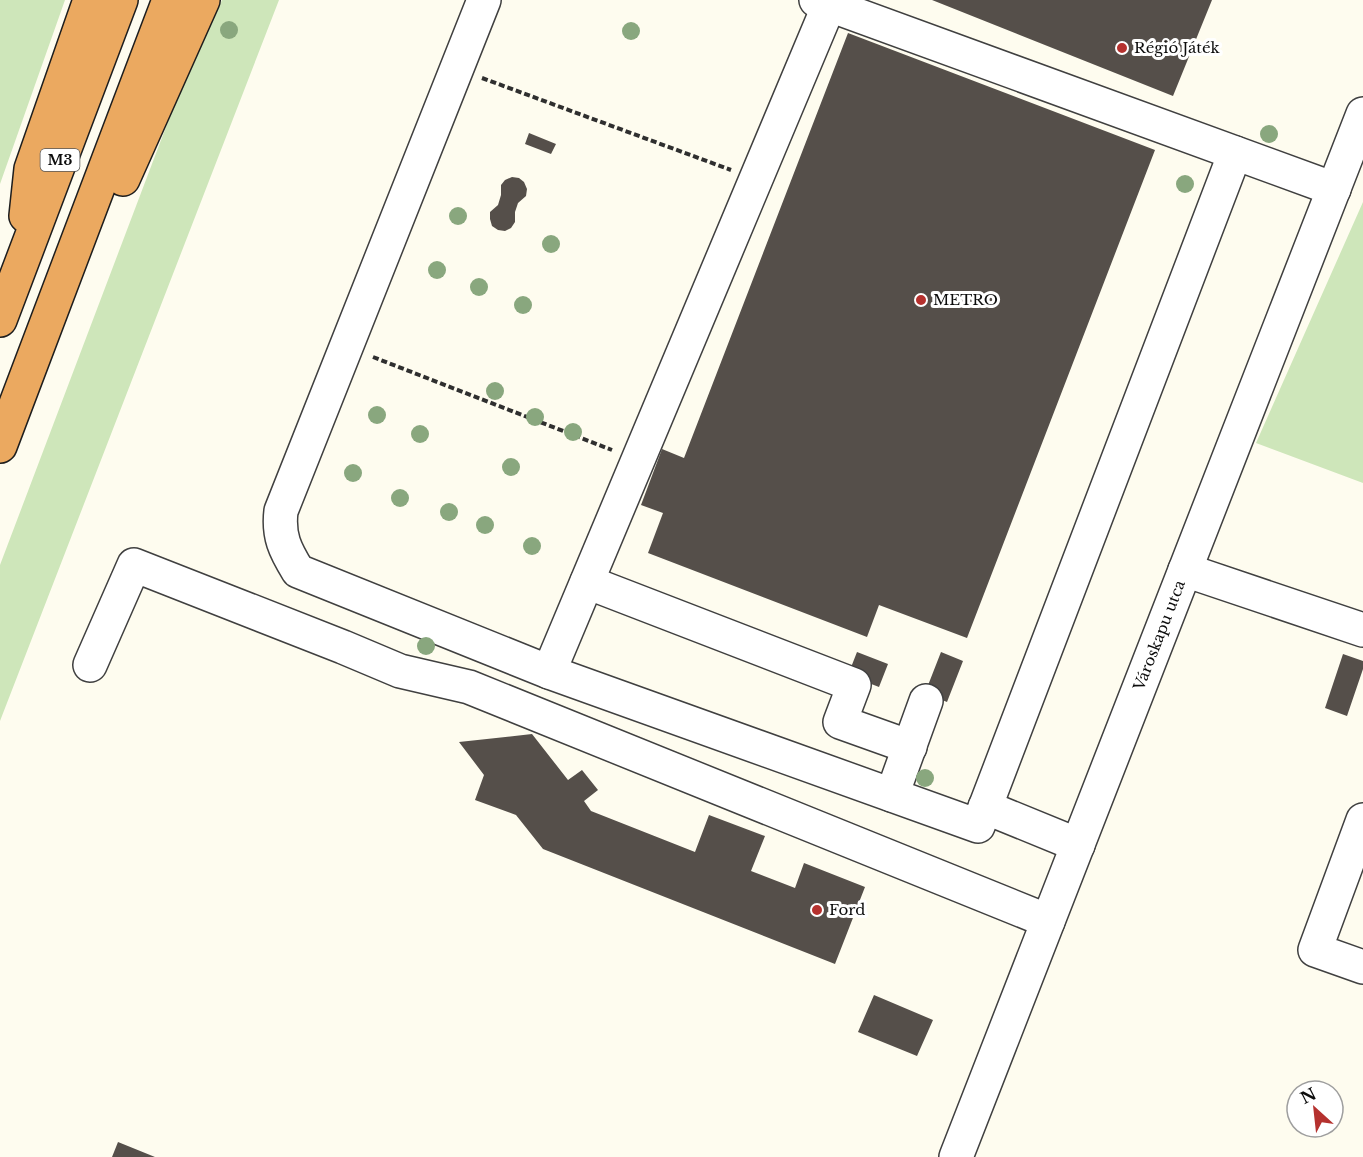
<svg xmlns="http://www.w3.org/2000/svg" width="1363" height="1157" font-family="'Libre Baskerville',serif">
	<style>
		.green { fill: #cee6ba }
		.building { fill: #554f4a }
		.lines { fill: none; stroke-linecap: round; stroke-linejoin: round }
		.minor-casing { stroke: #404040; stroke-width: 36 }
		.highway-casing { stroke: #1e1e1e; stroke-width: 36 }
		.path { stroke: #2f2f2f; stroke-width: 4; stroke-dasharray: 6 3; stroke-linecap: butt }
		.minor { stroke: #fff; stroke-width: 33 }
		.highway { stroke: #eba960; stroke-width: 33 }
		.tree { fill: #89a77e }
		.poi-dot { fill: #b5312e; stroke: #fff; stroke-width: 2 }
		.labels { text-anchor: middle; stroke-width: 6; stroke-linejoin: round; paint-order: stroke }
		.shield { fill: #fff; stroke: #565656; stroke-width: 1.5 }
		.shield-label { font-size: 14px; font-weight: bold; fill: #0d0d0d }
		.poi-label { font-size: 15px; fill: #0d0d0d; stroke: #fff; text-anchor: start }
		.street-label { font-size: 15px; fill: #0d0d0d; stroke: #fff }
	</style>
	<rect width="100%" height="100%" fill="#fefcef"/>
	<path class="green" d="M0,0H65L0,184Z
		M222,0H279L0,721V565L180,90Z
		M1363,202V483L1256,443Z"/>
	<path class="building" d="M932,0H1212L1173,96Z
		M848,33L1155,150L967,638L879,605L867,637L648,553L663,513L641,505L662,449L684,458Z
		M529,133L556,144L551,154L525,144Z
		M512,177L519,178L524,182L527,189L526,196L518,203L515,212V222L511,228L505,231L498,230L492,226L490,219V212L498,205L501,195V185L505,180Z
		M857,652L888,664L879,687L848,675Z
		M941,652L963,661L947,702L925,693Z
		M1343,654L1363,661V669L1347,716L1325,708Z
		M532,734L568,780L582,770L598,790L584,801L591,811L695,852L709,815L765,836L751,871L795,888L804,863L865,887L835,964L543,849L516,815L475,800L484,775L459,742Z
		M874,995L933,1020L917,1056L858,1032Z
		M118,1142L155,1157H112Z"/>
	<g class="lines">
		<g class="minor-casing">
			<g id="minor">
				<path d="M484,0L281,511C278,536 285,550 298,571L549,672L978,826L1235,153"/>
				<path d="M816,0L1334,189"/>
				<path d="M1185,570L1363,630"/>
				<path d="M587,582L854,685L840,722L910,747"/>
				<path d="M90,665L134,565L343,647L400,671L469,687L1048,921"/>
				<path d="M549,672L829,5"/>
				<path d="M892,795L926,701"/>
				<path d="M985,807L1078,845"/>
				<path d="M1363,820L1315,950L1363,967"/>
				<path id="s1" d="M956,1157L1363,114"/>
			</g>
		</g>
		<g class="highway-casing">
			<path id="highway" d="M123,179L203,0
				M26,216L31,169L90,0
				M0,320L121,0
				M0,446L169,0"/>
		</g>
		<path class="path" d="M482,78L731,170
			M373,357L612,450"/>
		<use href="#minor" class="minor"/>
		<use href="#highway" class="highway"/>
	</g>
	<g class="tree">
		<circle cx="229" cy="30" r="9"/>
		<circle cx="631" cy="31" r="9"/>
		<circle cx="1269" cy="134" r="9"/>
		<circle cx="1185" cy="184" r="9"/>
		<circle cx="458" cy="216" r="9"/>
		<circle cx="551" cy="244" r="9"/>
		<circle cx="437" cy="270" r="9"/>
		<circle cx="479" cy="287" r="9"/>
		<circle cx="523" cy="305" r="9"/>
		<circle cx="495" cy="391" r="9"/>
		<circle cx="377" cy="415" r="9"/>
		<circle cx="535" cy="417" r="9"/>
		<circle cx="573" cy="432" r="9"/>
		<circle cx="420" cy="434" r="9"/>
		<circle cx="511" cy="467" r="9"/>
		<circle cx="353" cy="473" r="9"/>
		<circle cx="400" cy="498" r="9"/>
		<circle cx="449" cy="512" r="9"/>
		<circle cx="485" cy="525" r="9"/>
		<circle cx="532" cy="546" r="9"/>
		<circle cx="426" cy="646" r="9"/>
		<circle cx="925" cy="778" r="9"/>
	</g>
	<g class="poi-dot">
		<circle cx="1122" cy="48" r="6"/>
		<circle cx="921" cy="300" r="6"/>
		<circle cx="817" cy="910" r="6"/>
	</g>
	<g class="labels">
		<rect class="shield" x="40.5" y="149" width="39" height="22" rx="4.5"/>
		<g class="shield-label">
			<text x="60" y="165">M3</text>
		</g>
		<g class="poi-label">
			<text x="1134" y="53">Régió Játék</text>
			<text x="933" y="305">METRO</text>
			<text x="829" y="915">Ford</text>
		</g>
		<g class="street-label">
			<text dy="5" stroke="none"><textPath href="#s1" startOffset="560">Városkapu utca</textPath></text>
		</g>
	</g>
	<g transform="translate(1315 1109) rotate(333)"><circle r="28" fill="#ffffff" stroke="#9e9e9e" stroke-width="1.5"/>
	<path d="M0-4.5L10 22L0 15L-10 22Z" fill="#b5312e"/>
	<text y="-9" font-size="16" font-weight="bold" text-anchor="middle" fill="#0d0d0d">N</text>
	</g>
</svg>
